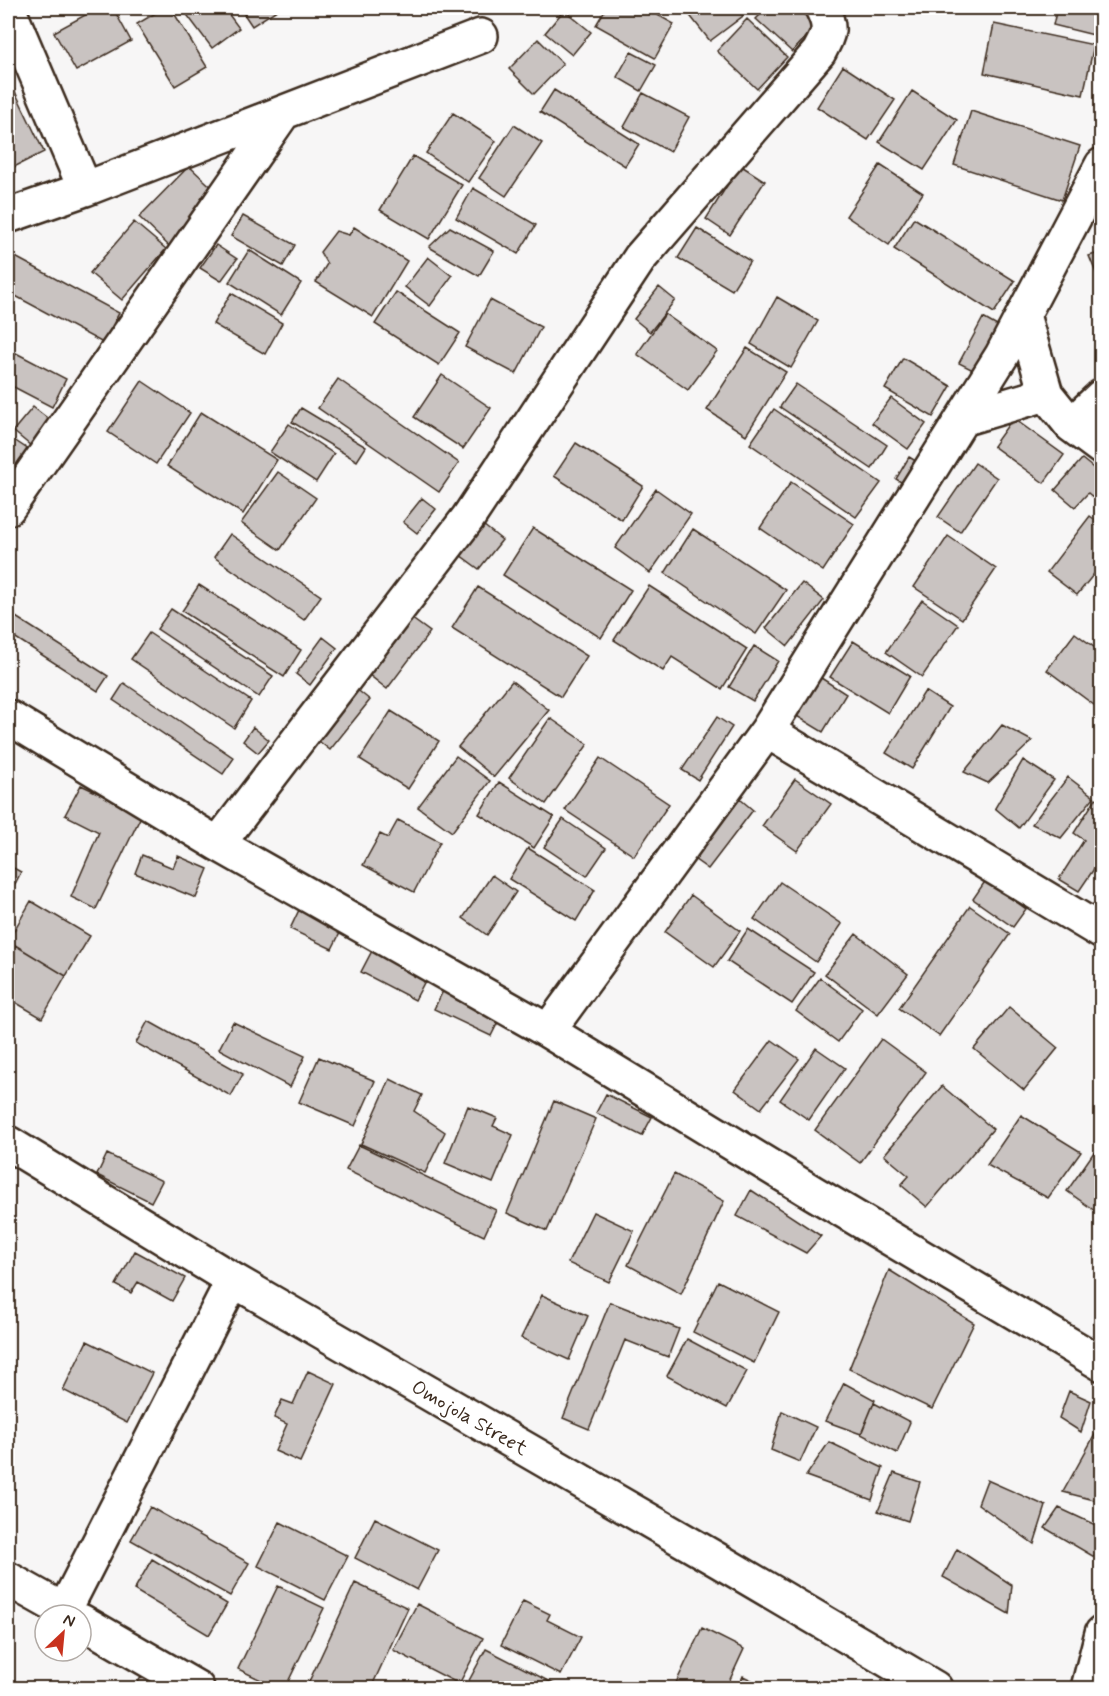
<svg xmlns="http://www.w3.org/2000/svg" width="1109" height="1696" font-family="Mynerve,sans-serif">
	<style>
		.building { fill: #c9c3c1; stroke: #3b2a1e; stroke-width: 1.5 }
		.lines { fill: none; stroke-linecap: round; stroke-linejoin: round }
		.minor-casing { stroke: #3b2a1e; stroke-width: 38 }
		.minor { stroke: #fff; stroke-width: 33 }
		.labels { text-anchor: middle; stroke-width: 5; stroke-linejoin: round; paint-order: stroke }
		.street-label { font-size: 20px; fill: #3b2a1e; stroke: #fff }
	</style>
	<rect width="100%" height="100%" fill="#f7f6f6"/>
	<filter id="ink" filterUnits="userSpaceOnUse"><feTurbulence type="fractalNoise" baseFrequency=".0167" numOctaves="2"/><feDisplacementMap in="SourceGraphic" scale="12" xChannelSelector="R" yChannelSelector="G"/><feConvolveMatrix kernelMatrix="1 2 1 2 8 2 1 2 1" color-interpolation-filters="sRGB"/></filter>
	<g filter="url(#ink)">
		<path class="building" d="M98,8H113L131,41L76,71L54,32Z
			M164,8H171L207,67L175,86L137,24Z
			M182,8H224L239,28L212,48Z
			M240,8H280L252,26Z
			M429,8H446L436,16Z
			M606,8H645L674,24L655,58L596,25Z
			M684,8H737L743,16L710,41Z
			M743,8H757L748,14Z
			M767,8H813L824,18L792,52L756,19Z
			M1057,8H1102V37L1053,25Z
			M564,10L591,32L572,55L545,33Z
			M747,19L787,57L757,89L717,51Z
			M994,24L1094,45L1083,95L984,73Z
			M538,39L563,64L534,94L509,69Z
			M631,52L656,65L641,91L617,77Z
			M843,66L895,100L868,140L817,107Z
			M8,77L44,152L8,170Z
			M554,90L639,144L625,166L540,112Z
			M912,91L957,120L924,170L879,142Z
			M643,93L689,117L670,152L624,127Z
			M971,111L1080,146L1062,200L954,165Z
			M453,113L496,141L468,182L426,153Z
			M514,125L542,143L506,196L479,178Z
			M413,156L462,185L429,239L380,210Z
			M740,165L765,181L730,235L706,219Z
			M880,165L923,193L889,245L846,216Z
			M189,166L219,194L169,246L139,217Z
			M473,188L536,225L518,254L456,218Z
			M243,216L295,245L283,266L231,236Z
			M914,218L1015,281L994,313L894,249Z
			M134,222L166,249L122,300L90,273Z
			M354,227L407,261L373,317L316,282L327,264L320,252L336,231L349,235Z
			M450,227L494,251L479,276L429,247Z
			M697,228L750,261L732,290L678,258Z
			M216,245L237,259L221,281L200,268Z
			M249,250L301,283L281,315L229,282Z
			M1102,252V287L1089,256Z
			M8,253L119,313L103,343L8,292Z
			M428,257L452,276L430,306L405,287Z
			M659,287L675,300L650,332L634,319Z
			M396,292L460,333L439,365L375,324Z
			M231,293L282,323L265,354L213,324Z
			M777,297L818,321L791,368L751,344Z
			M490,300L541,327L516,374L465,347Z
			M665,314L717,351L688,390L637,354Z
			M983,318L1006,331L983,375L959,363Z
			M747,348L786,372L746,435L707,410Z
			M16,353L66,379L52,407L8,384V369Z
			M903,358L951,386L933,417L885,389Z
			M442,375L491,408L463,449L414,417Z
			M338,379L459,463L439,492L318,408Z
			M142,381L190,413L156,464L108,432Z
			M796,384L887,445L872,469L780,407Z
			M891,398L926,424L908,449L872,423Z
			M33,407L51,421L31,446L13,431Z
			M301,408L366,447L357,461L292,422Z
			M774,409L881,483L856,517L750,444Z
			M201,412L277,460L243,514L167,466Z
			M1013,418L1064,455L1044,483L993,446Z
			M289,424L334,454L316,482L270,452Z
			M11,438L29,450L16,470L8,464V443Z
			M576,443L643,486L622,520L554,476Z
			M909,457L926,467L912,489L896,479Z
			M1082,459L1102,475V505L1088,493L1075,507L1055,490Z
			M975,463L997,478L960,532L938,517Z
			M278,472L316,498L280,550L241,523Z
			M791,482L854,524L823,571L760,528Z
			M656,489L691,514L650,573L615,548Z
			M422,498L436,509L417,533L403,522Z
			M1090,516L1102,525V564L1077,595L1047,572Z
			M483,525L502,540L479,569L460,555Z
			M533,528L631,590L601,638L503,575Z
			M693,529L786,590L756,634L665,573Z
			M230,534L321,596L304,620L214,557Z
			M948,536L996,569L962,619L914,587Z
			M802,583L824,600L788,646L766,628Z
			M199,585L301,650L284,677L182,611Z
			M649,586L747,649L722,689L672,657L663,671L614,640Z
			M478,587L587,656L561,697L452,628Z
			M922,600L958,625L922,677L886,652Z
			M171,609L273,676L259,697L157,629Z
			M8,612L108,676L98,691L8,633Z
			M411,618L430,632L387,689L368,674Z
			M149,633L251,701L234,728L131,659Z
			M1075,633L1102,653V695L1094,705L1047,670Z
			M323,637L337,648L310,685L296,674Z
			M853,641L910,676L888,713L830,677Z
			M754,646L778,661L753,701L729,687Z
			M818,676L846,694L823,732L795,715Z
			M512,681L549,710L494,777L458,747Z
			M124,683L234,758L223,774L113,700Z
			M355,688L370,700L330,750L315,738Z
			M925,691L950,707L912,769L886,753Z
			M391,711L439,741L408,789L360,759Z
			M717,717L732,727L698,780L682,770Z
			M550,718L588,744L546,804L509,778Z
			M1002,725L1032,741L988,783L964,772Z
			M253,727L269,740L258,753L243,741Z
			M456,756L490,781L452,832L418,807Z
			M600,758L669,804L634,856L565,810Z
			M1023,760L1054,780L1019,828L995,808Z
			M1068,777L1094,797L1061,838L1032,824Z
			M795,779L831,804L797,851L762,826Z
			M499,782L554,817L534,848L479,814Z
			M81,785L142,814L96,909L71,897L99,832L65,815Z
			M1096,798L1102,802V857L1079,891L1059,879L1084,840L1074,833Z
			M740,799L753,810L708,869L694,859Z
			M563,819L606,848L587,876L544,847Z
			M398,820L440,842L414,892L363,865L380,834L388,838Z
			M528,848L595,890L576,921L509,879Z
			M142,855L173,868L178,856L208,869L196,898L135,873Z
			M8,865L21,872L8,898Z
			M492,875L516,892L487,935L463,918Z
			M986,880L1026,909L1013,927L973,899Z
			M780,882L842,924L816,962L754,919Z
			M691,895L740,931L714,967L665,932Z
			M31,901L90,936L66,976L8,941Z
			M970,906L1010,934L939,1036L899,1008Z
			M299,910L341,931L332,949L290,929Z
			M748,929L814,972L792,1004L727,961Z
			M856,934L908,974L878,1014L825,974Z
			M15,945L66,976L42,1018L8,998V958Z
			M374,947L428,975L415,1000L361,972Z
			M820,978L862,1009L838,1042L796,1011Z
			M443,991L500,1018L491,1036L434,1009Z
			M1009,1007L1058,1048L1024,1090L974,1049Z
			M148,1021L243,1074L231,1096L136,1043Z
			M233,1022L305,1056L290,1087L219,1049Z
			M881,1039L926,1072L860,1163L815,1130Z
			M772,1040L799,1059L761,1109L735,1090Z
			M816,1048L845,1068L809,1120L780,1100Z
			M319,1057L375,1081L355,1126L299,1102Z
			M390,1079L422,1095L414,1111L445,1132L425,1173L361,1144Z
			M942,1086L993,1129L927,1207L901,1185L909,1176L884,1155Z
			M606,1094L652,1117L642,1136L596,1113Z
			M554,1101L596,1119L547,1231L507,1213Z
			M468,1106L497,1118L493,1126L513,1135L493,1183L445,1163Z
			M1021,1115L1081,1152L1048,1198L987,1165Z
			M359,1145L496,1210L484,1236L346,1170Z
			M1094,1152L1102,1158V1201L1095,1211L1067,1191Z
			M107,1154L162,1181L151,1202L97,1175Z
			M674,1174L724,1201L681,1294L628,1265Z
			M751,1190L821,1236L806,1253L737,1216Z
			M593,1212L634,1231L609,1282L568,1263Z
			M135,1251L185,1278L172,1301L138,1282L131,1293L116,1285Z
			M889,1270L974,1323L932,1409L849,1369Z
			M718,1281L779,1312L754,1363L693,1332Z
			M542,1295L588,1316L569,1360L521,1338Z
			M610,1302L679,1329L668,1357L625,1340L589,1429L563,1418Z
			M1102,1311V1329L1094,1324Z
			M687,1339L747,1371L727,1408L667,1376Z
			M87,1341L152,1373L127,1423L63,1390Z
			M308,1371L336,1384L300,1462L275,1451L287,1424L274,1418L282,1400L293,1404Z
			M844,1383L875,1400L861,1434L825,1421Z
			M1069,1391L1091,1401L1081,1432L1059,1418Z
			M874,1403L910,1422L897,1453L861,1434Z
			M782,1411L816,1427L800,1462L771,1450Z
			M1102,1422V1502L1063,1492Z
			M829,1442L883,1468L872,1500L806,1476Z
			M894,1473L920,1482L908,1521L878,1511Z
			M987,1480L1046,1506L1034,1544L978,1504Z
			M150,1507L249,1563L230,1596L131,1540Z
			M1059,1508L1102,1528L1101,1561L1045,1528Z
			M375,1518L438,1550L417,1590L355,1558Z
			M280,1522L348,1556L325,1600L258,1566Z
			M957,1549L1012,1585L1009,1614L943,1577Z
			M152,1559L227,1604L209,1635L134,1590Z
			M355,1583L408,1608L371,1688H306Z
			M278,1586L324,1608L285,1688H278L238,1669Z
			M523,1601L550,1614L547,1620L581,1637L561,1675L501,1645Z
			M417,1604L483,1638L459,1684L393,1650Z
			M702,1628L744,1649L726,1688H677L674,1687Z
			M486,1649L558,1686L557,1688H465Z
			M743,1676L756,1682L753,1688H738Z
			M141,1677L165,1688H135Z"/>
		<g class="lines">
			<g class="minor-casing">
				<path id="minor" d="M8,8L85,189
					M8,216L85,189L481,36
					M1023,315L1046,394L1071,425L1102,448
					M962,419L1046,394
					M1071,425L1102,396
					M8,508L283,113
					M8,717L218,844L548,1031L812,1192L1102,1364
					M767,731L1102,932
					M218,844L468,518L640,258L819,52C829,33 832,29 822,8
					M548,1031L767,731L1002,355L1102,165
					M8,1143L233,1280L721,1562L935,1688
					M8,1579L72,1615
					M64,1611L233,1280
					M81,1621L197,1688
					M1088,1688L1102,1633"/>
			</g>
			<use href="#minor" class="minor"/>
		</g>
	</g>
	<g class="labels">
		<g class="street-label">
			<text transform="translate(470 1417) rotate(30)" y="7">Omojola Street</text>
		</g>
	</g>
	<rect width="1109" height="1696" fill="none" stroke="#fff" stroke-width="30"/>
	<rect x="15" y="15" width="1079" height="1666" fill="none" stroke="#3b2a1e" stroke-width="2" filter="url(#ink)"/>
	<g transform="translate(63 1633) rotate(26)"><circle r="28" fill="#ffffff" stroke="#b1aaa5" stroke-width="1.5"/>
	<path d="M0-4.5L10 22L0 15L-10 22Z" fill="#c8321e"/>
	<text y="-9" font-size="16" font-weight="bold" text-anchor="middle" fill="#3b2a1e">N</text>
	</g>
</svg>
